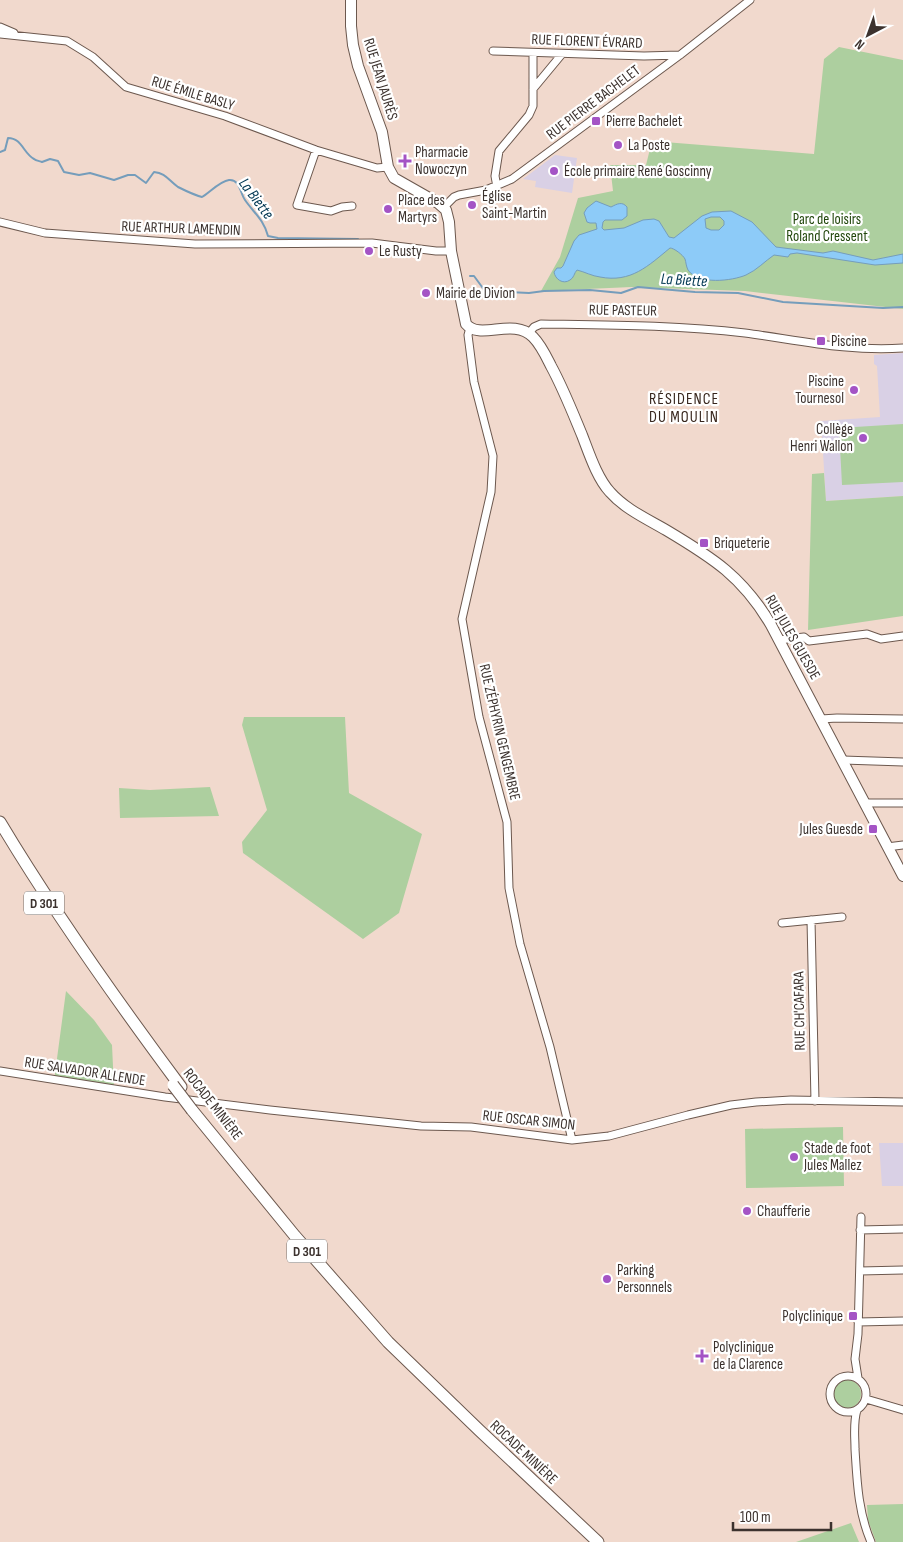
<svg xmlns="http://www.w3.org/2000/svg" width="903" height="1542" font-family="'Sofia Sans Condensed',sans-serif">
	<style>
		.education { fill: #d9d0e5 }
		.green { fill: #adcf9f }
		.water { fill: #8dcbf8; stroke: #759dbb; fill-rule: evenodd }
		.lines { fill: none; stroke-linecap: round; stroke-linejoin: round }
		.stream { stroke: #759dbb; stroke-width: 2 }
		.minor-casing { stroke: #6c584e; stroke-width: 9 }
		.secondary-casing { stroke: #6c584e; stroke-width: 12 }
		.trunk-casing { stroke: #6c584e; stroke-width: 13 }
		.minor { stroke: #fff; stroke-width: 7 }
		.secondary { stroke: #fff; stroke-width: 10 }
		.trunk { stroke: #fff; stroke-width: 11 }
		.trunk-bridge-casing { stroke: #6c584e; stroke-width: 13; stroke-linecap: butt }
		.trunk-bridge { stroke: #fff; stroke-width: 11 }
		.poi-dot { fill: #a454c5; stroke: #fff; stroke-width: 2 }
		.labels { text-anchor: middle; stroke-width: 4.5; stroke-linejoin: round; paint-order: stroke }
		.shield { fill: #fff; stroke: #76706d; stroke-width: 1 }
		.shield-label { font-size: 14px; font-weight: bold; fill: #3c322e }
		.street-label { font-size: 15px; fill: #3c322e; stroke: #fff }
		.poi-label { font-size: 15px; fill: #3c322e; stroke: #fff; text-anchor: start }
		.park-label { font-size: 15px; fill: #22470c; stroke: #fff }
		.water-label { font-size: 16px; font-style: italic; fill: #013652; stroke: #fff }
		.neighbourhood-label { font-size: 16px; letter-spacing: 1px; fill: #37261d; stroke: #fff }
	</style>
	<rect width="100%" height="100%" fill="#f1d9cd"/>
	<path class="education" d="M555,155L577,158L572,193L535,187L536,181L523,179Z
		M903,353V496L826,501L821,421L880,417L877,366L874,364V355Z
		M879,1143H903V1186H882Z"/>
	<path class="green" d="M839,47L903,60V309L745,291L632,287L541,291L560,257L578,198L613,191L610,165H646L652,141L814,154L824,59Z
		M903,424V482L842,485L839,428Z
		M824,473L826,501L903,496V616L808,630L812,474Z
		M244,717H345L349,793L422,834L399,913L363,939L243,853L242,842L267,810L242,725Z
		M210,787L219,816L120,818L119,788L150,790Z
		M66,991L94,1020L112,1045L114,1088L54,1081Z
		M843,1127L844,1186L746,1188L745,1129Z
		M833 1394a14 14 0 1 1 28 0a14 14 0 1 1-28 0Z
		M903,1504V1542H876L868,1520L867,1505Z
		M851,1523L859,1542H796Z"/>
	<path class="water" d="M596,201L611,207C617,204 622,201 627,207V216L622,220H605L603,222L602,228L604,230L624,228L643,220L654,219L659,221L669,237L674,238L702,216L712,212L731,211L752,222L776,247L823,253L833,251L873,260L903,254V263L875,265L797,253L790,254L788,257L774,255C765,261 757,270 746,275C732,281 698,285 688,270C686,266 686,262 685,259C683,255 674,248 670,248C648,266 631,283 600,277C592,276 585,272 577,270C574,273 574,278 570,280C563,285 555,279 554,272L557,268H561L563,266L574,241L579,235L597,229L596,223H590L587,222L584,213L587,208ZM711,217H720L724,221V225L719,230H711L706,228L705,219Z"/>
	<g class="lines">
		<path class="stream" d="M0,152L5,150L8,138C22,138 23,153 34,159C36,161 40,161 42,162L50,159L58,161L64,172L79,175L90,173L114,180L128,175H135L146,183L154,172C166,173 168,180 178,187C186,191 194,195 202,197C209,193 220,181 229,180C240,179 240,193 245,200C254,213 264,220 268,236L278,238L358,239
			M470,276H474L485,291L529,293L544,291L590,290L621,293L638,287L695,292L738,293L783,302L883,308L903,307"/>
		<g class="minor-casing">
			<path id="minor" d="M0,27L14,33L15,35
				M0,34L67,41L93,57L126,87L225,116L316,150L377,168L388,167
				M493,51L644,56L680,55
				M533,89L562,54
				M316,150L297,205L331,211L342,207L352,206
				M497,187L495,176L499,151L529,115L533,106V53
				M444,207L454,197L459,195L486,190L512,179L680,55L750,0
				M0,222L45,233L195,244L372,243L436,251H451
				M470,328L468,335L474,382L493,456L491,492L462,619L479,717L507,822L509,888L520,944L550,1047L572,1140
				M529,333L534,327L541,324C609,325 677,325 745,333C798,340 849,352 903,348
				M779,640L804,637L809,641L867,634L881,639L903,636
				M821,719L837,718L903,719
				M843,760L903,762
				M864,803H903
				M887,847L903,845
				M811,920L815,1101
				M782,923L842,917
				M0,1071L165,1097L270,1110L421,1126L471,1127L572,1140L609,1136L688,1115L731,1105L756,1102L791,1100L903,1102
				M860,1230L903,1229
				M860,1271L903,1270
				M858,1322L903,1321
				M830 1394a18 18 0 1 1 36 0a18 18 0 1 1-36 0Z
				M858,1378L855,1359L858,1334L861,1217
				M866,1399L903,1410
				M857,1410C853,1423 855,1436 855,1449C857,1481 858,1512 871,1542"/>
		</g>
		<g class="secondary-casing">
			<path id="secondary" d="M351,0V26L353,45L358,66L382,132L388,167L394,178L438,203L446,210L449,222L451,251L466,324C480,341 513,317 533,337C541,345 546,356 551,366C563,388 572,411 582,435C589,453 597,478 610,492C625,509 647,519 666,530C713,558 743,577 771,625L903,876"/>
		</g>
		<g class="trunk-casing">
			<path id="trunk" d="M0,822C55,914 117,1001 181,1087
				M192,1110L295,1236L388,1342L479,1430L598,1542"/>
		</g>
		<use href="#minor" class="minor"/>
		<use href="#secondary" class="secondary"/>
		<use href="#trunk" class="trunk"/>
		<g class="trunk-bridge-casing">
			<path id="trunk-bridge" d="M173,1085L192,1110"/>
		</g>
		<use href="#trunk-bridge" class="trunk-bridge"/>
	</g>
	<g class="poi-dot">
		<rect x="591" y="116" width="10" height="10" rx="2.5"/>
		<circle cx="618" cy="145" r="5"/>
		<path d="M402.5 153.5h5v5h5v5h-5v5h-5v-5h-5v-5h5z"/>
		<circle cx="554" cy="171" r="5"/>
		<circle cx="472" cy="205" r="5"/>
		<circle cx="388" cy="209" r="5"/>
		<circle cx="369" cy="251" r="5"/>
		<circle cx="426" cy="293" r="5"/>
		<rect x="816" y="336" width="10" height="10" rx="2.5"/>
		<circle cx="854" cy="390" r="5"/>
		<circle cx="863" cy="438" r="5"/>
		<rect x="699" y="538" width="10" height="10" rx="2.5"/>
		<rect x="868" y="824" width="10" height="10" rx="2.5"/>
		<circle cx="794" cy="1157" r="5"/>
		<circle cx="747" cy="1211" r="5"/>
		<circle cx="607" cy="1279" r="5"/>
		<rect x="848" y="1311" width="10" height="10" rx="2.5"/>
		<path d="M699.5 1348.5h5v5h5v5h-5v5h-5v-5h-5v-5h5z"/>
	</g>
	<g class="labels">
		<g class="shield">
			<rect x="24" y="891.5" width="40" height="23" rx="4"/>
			<rect x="287" y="1239.5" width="40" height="23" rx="4"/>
		</g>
		<g class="shield-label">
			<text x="44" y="908">D 301</text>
			<text x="307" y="1256">D 301</text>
		</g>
		<g class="street-label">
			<text transform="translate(587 41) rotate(2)" y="5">RUE FLORENT ÉVRARD</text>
			<text transform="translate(381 79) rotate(73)" y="5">RUE JEAN JAURÈS</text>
			<text transform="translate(193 93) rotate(17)" y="5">RUE ÉMILE BASLY</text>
			<text transform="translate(593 102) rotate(-37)" y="5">RUE PIERRE BACHELET</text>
			<text transform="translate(181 228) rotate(2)" y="5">RUE ARTHUR LAMENDIN</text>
			<text transform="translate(623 310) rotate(1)" y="5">RUE PASTEUR</text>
			<text transform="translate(793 637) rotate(60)" y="5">RUE JULES GUESDE</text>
			<text transform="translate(500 732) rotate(77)" y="5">RUE ZÉPHYRIN GENGEMBRE</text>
			<text transform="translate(799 1011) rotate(-91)" y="5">RUE CH'CAFARA</text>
			<text transform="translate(85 1071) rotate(9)" y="5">RUE SALVADOR ALLENDE</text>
			<text transform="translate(213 1104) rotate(52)" y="5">ROCADE MINIÈRE</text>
			<text transform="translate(529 1120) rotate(6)" y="5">RUE OSCAR SIMON</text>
			<text transform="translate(524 1452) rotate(43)" y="5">ROCADE MINIÈRE</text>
		</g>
		<g class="poi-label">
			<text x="606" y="126">Pierre Bachelet</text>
			<text x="628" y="150">La Poste</text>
			<text x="415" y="157">Pharmacie<tspan x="415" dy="17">Nowoczyn</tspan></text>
			<text x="564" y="176">École primaire René Goscinny</text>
			<text x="482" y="201">Église<tspan x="482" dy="17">Saint-Martin</tspan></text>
			<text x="398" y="205">Place des<tspan x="398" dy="17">Martyrs</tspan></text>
			<text x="379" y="256">Le Rusty</text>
			<text x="436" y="298">Mairie de Divion</text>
			<text x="831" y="346">Piscine</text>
			<text x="844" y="386" text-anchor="end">Piscine<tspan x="844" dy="17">Tournesol</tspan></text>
			<text x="853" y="434" text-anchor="end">Collège<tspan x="853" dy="17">Henri Wallon</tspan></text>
			<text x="714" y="548">Briqueterie</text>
			<text x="863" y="834" text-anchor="end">Jules Guesde</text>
			<text x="804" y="1153">Stade de foot<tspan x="804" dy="17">Jules Mallez</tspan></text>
			<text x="757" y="1216">Chaufferie</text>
			<text x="617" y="1275">Parking<tspan x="617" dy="17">Personnels</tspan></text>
			<text x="843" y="1321" text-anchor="end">Polyclinique</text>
			<text x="713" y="1352">Polyclinique<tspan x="713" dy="17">de la Clarence</tspan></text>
		</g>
		<g class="park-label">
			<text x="827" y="224">Parc de loisirs<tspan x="827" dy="17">Roland Cressent</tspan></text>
		</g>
		<g class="water-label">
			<text transform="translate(257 198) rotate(53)" y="6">La Biette</text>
			<text transform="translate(684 279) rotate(3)" y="6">La Biette</text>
		</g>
		<g class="neighbourhood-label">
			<text x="684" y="404">RÉSIDENCE<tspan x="684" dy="18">DU MOULIN</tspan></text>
		</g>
	</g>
	<g transform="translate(868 35) rotate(221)" stroke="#ffffff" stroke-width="4" paint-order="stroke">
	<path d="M0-4L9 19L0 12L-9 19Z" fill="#3c322e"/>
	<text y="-8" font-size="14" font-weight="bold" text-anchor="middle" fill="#3c322e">N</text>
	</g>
	<path d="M733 1522v8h98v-8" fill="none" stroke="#3c322e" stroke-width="2.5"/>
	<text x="740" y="1522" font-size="15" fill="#3c322e" stroke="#ffffff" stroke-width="4" paint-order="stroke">100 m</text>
</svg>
